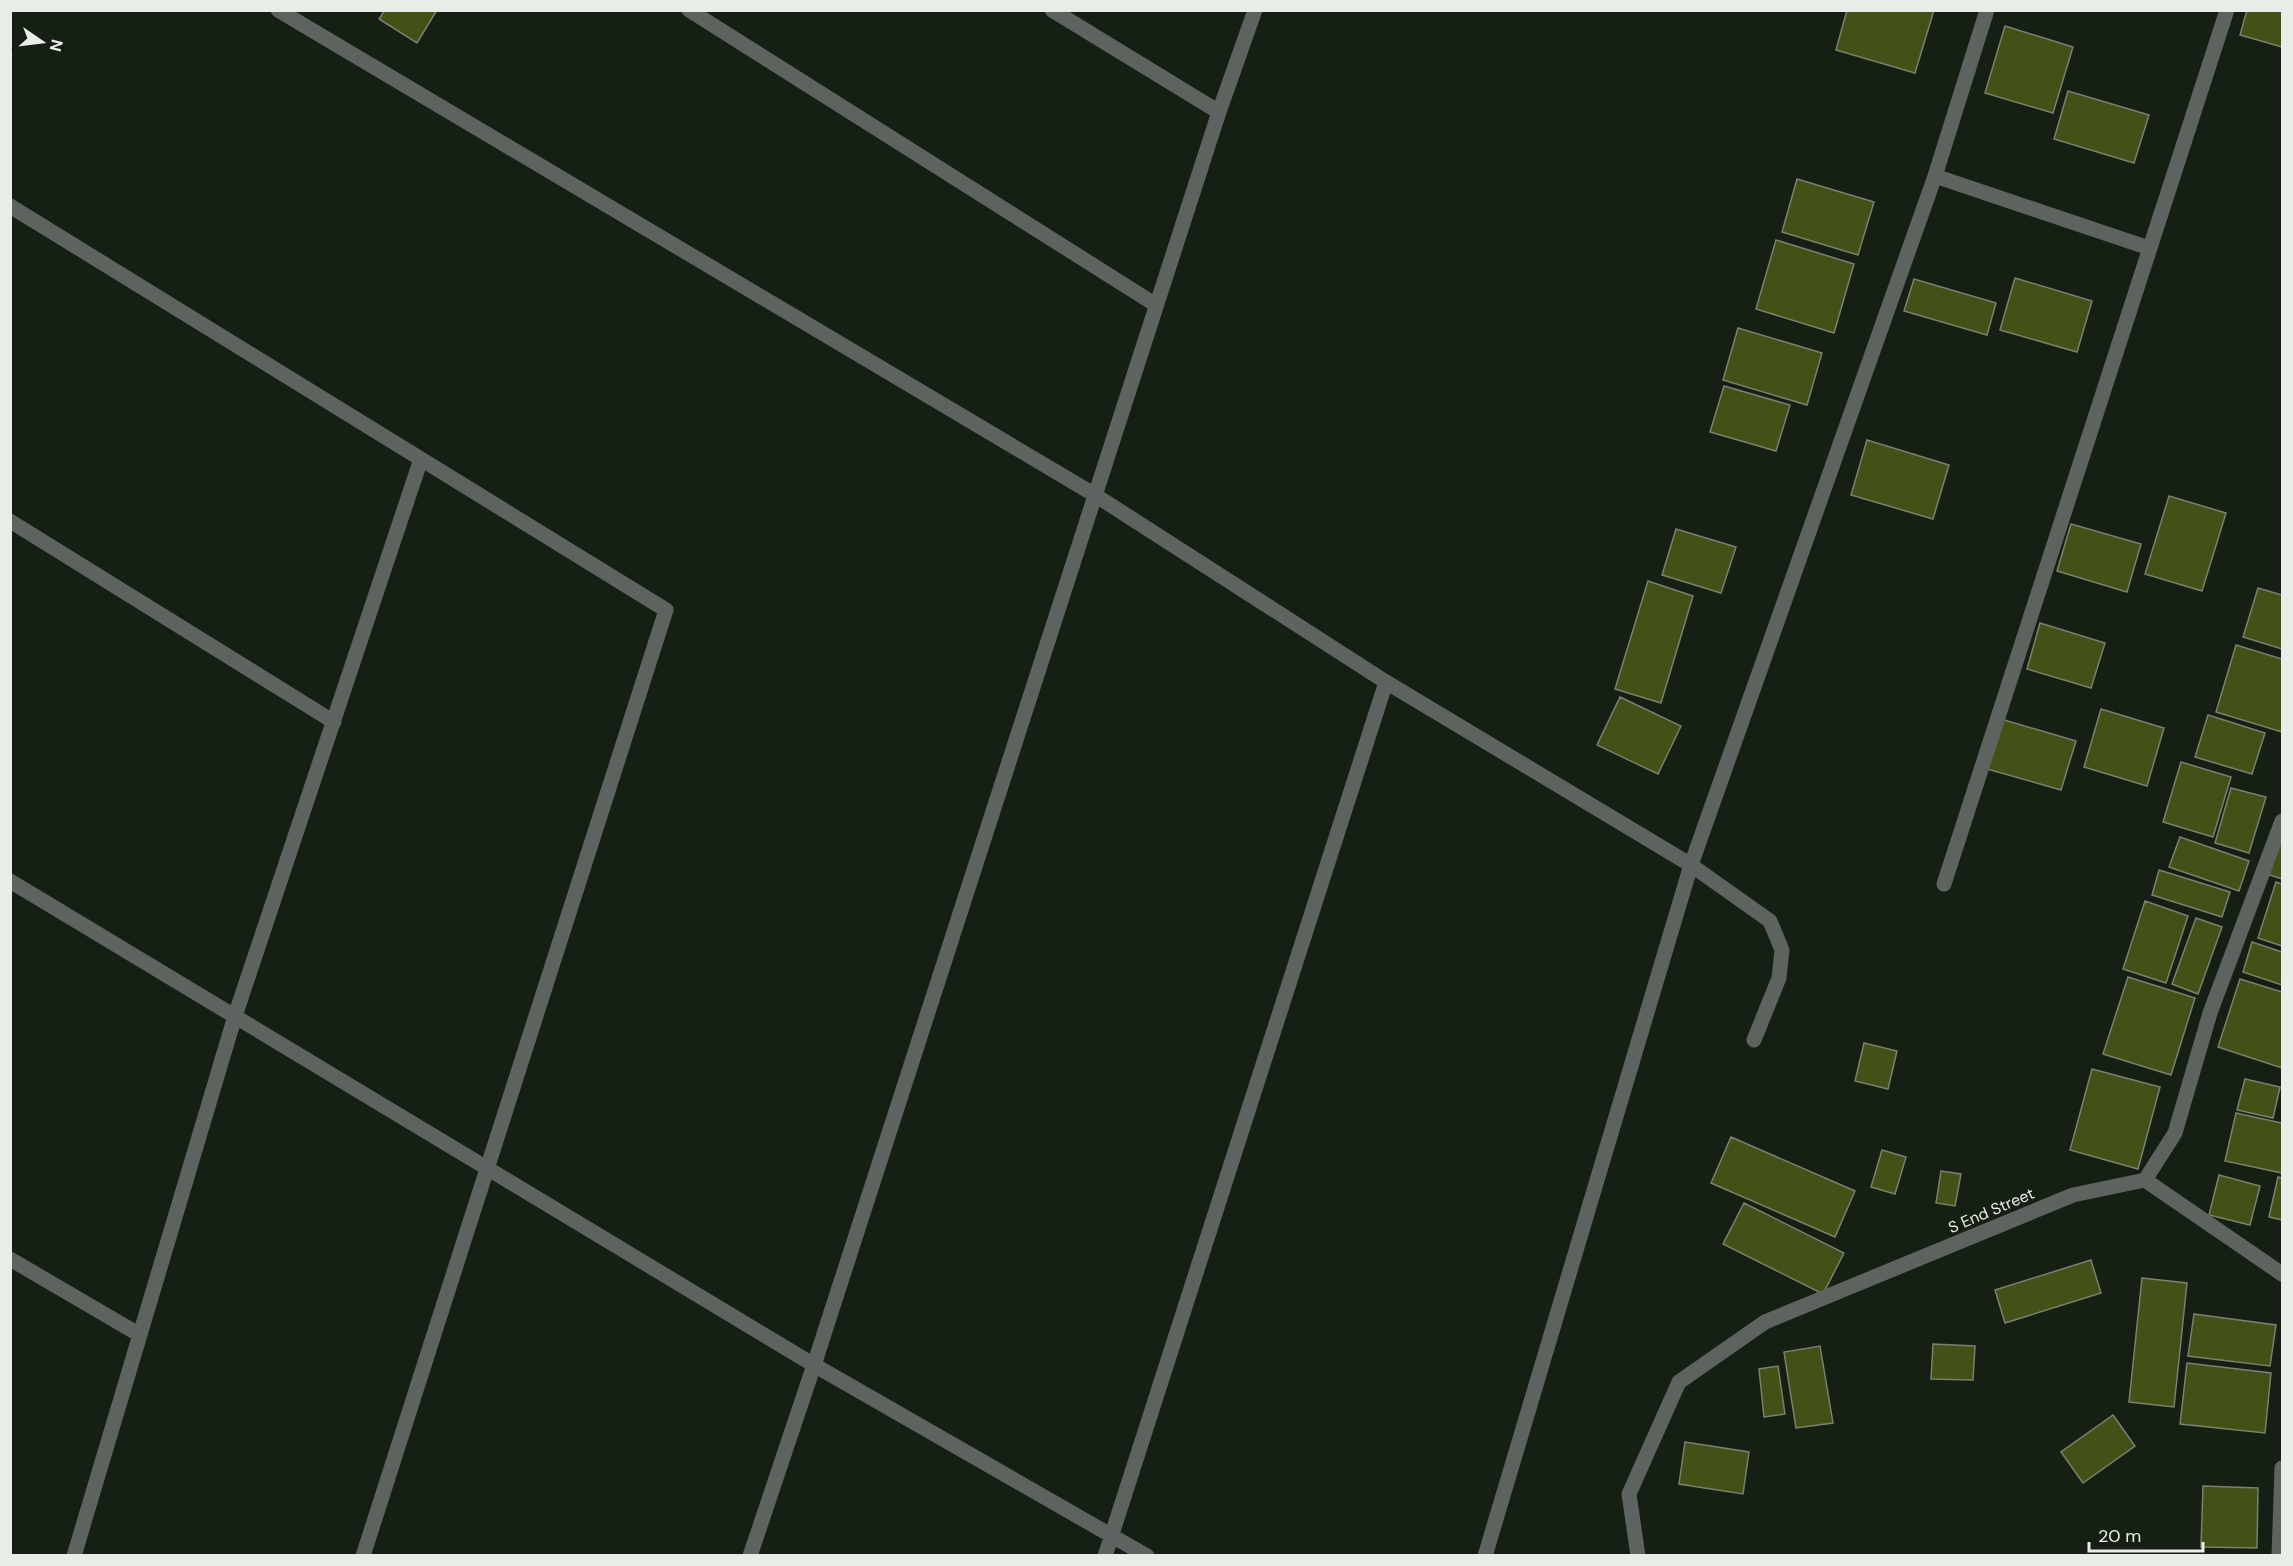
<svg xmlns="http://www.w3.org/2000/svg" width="2293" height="1566" font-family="'DM Sans',sans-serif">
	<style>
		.building { fill: #435016; stroke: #7b8070; stroke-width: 1.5 }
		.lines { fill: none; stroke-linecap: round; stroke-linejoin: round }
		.minor { stroke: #5d6460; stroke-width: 15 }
		.labels { text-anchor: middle; stroke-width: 6; stroke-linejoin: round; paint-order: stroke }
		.street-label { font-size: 16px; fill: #e8eee7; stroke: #161f14 }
	</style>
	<rect width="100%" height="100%" fill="#161f14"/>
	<path class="building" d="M385,10H437L417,43L379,19Z
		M1847,10H1934L1915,73L1836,50Z
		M2247,10H2282V47L2240,35Z
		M2005,26L2073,47L2053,113L1985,93Z
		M2068,91L2149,115L2134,163L2054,139Z
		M1797,179L1874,202L1858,255L1782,232Z
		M1776,240L1854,264L1834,333L1756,309Z
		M2015,278L2092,301L2077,352L2000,330Z
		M1914,279L1996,303L1987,335L1904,311Z
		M1738,328L1822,353L1807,405L1723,380Z
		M1724,386L1790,405L1776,451L1710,432Z
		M1867,440L1949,465L1933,519L1851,495Z
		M2169,496L2226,513L2202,591L2145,574Z
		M2071,524L2141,544L2127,592L2057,571Z
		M1676,529L1736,547L1721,593L1662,575Z
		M1648,581L1693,596L1661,703L1615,689Z
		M2258,588L2282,595V649L2243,637Z
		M2040,623L2105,643L2091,688L2027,669Z
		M2236,645L2282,659V732L2216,712Z
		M1620,697L1681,726L1658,774L1597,745Z
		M2101,709L2164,728L2147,786L2084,767Z
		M2208,715L2265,733L2252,774L2195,757Z
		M2001,719L2076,741L2061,790L1987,769Z
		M2181,762L2231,777L2213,837L2163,822Z
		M2231,788L2266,797L2249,853L2215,843Z
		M2282,823V879L2267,874Z
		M2180,837L2249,861L2239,891L2169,867Z
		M2159,870L2230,892L2222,917L2152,895Z
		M2276,882L2282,884V946L2258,938Z
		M2145,901L2188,916L2166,983L2123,969Z
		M2196,918L2222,927L2198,994L2172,984Z
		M2252,942L2282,952V985L2243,972Z
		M2128,977L2195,998L2171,1075L2103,1054Z
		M2240,979L2282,992V1068L2218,1047Z
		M1864,1043L1897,1051L1888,1089L1855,1081Z
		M2092,1069L2160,1087L2138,1169L2070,1150Z
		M2245,1079L2280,1087L2273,1118L2237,1110Z
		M2236,1113L2282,1123V1173L2225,1161Z
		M1731,1137L1855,1191L1835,1237L1711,1183Z
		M1882,1150L1906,1157L1895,1194L1871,1187Z
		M1941,1171L1961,1174L1955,1206L1936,1203Z
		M2219,1175L2260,1186L2250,1225L2209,1215Z
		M2278,1177L2282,1178V1220L2269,1217Z
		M1744,1203L1844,1253L1823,1294L1723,1244Z
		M2091,1260L2101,1293L2005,1323L1995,1290Z
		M2142,1278L2187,1283L2174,1407L2129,1402Z
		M2194,1314L2276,1325L2270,1366L2188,1356Z
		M1933,1344L1975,1346L1973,1380L1931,1379Z
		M1820,1346L1833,1423L1796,1428L1784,1352Z
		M2187,1363L2271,1373L2265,1433L2180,1424Z
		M1778,1366L1785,1414L1764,1417L1759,1369Z
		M2113,1415L2135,1446L2083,1483L2061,1452Z
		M1685,1442L1749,1452L1743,1494L1679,1484Z
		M2203,1486L2258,1488L2257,1548L2201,1547Z"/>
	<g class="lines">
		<path class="minor" d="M278,10L1095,495L1386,682L1691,865L1485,1556
			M689,10L1156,305
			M1052,10L1219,112
			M1935,176L2149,248
			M10,206L666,610L363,1556
			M10,521L334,722
			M10,881L814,1365L1147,1556
			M1944,884L2227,10
			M1754,1040L1779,978L1782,950L1770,921L1691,865L1935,176L1987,10
			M2145,1180L2282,1274
			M10,1259L140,1335
			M74,1556L235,1016L421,459
			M750,1556L814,1365L1219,112L1255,10
			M1105,1556L1386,682
			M1638,1556L1629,1494L1679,1382L1765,1322L2073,1195L2145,1180L2175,1133L2210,1013L2282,821
			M2279,1556L2282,1468"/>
	</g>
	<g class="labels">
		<g class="street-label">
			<text transform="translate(1991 1210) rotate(-23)" y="6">S End Street</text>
		</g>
	</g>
	<rect width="2293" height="1566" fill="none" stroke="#e8eee7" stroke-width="24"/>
	<g transform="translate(42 42) rotate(104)" stroke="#161f14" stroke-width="4.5" paint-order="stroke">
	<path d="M0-4.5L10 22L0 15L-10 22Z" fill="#e8eee7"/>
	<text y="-9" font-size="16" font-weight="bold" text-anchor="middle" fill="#e8eee7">N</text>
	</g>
	<path d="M2089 1542v9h114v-9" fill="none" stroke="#e8eee7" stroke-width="3"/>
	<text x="2098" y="1542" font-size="18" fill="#e8eee7" stroke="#161f14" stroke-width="4.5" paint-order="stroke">20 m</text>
</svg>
